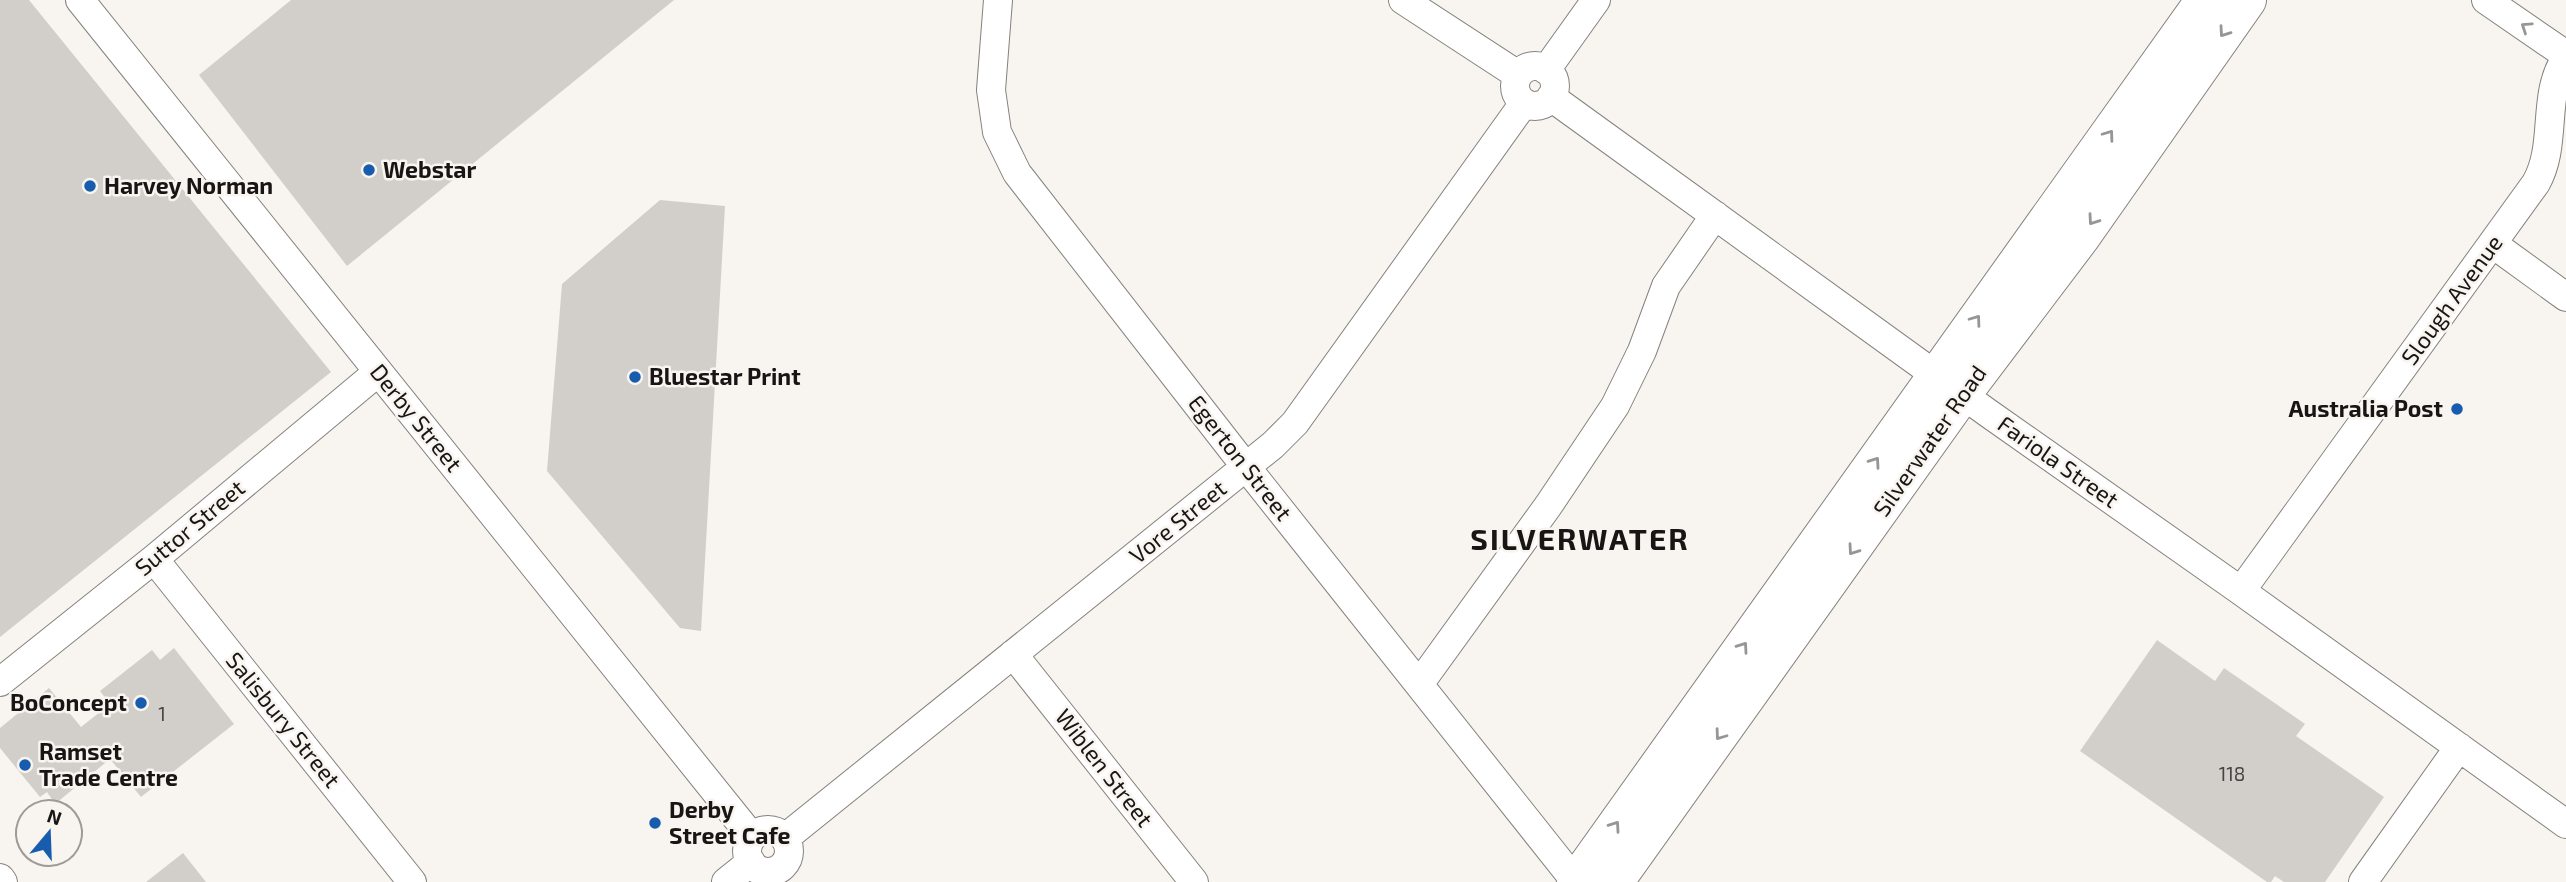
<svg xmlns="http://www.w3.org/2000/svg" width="2566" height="882" font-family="'Exo 2',sans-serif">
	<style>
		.building { fill: #d2cfca }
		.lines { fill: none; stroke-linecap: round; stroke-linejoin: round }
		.minor-casing { stroke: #85827e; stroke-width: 30 }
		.highway-casing { stroke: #85827e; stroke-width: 40 }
		.minor { stroke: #fff; stroke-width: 28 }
		.highway { stroke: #fff; stroke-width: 38 }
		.oneway { stroke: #979695 }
		.poi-dot { fill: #185dad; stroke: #f8f4ef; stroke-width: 2.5 }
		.labels { text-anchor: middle; stroke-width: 5; stroke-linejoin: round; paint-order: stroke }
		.number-label { font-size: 19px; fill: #464442 }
		.poi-label { font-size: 23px; font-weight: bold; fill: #171614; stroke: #f8f4ef; text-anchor: start }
		.street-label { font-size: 23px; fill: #171614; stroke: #f8f4ef }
		.district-label { font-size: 30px; font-weight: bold; letter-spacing: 2px; fill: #171614; stroke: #f8f4ef }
	</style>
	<rect width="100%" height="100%" fill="#f8f4ef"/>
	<path class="building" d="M0,0H29L331,372L0,637Z
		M291,0H674L347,266L199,75Z
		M660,200L725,206L701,631L680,628L547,471L562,284Z
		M2157,640L2215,681L2224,668L2305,724L2296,736L2384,797L2325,882H2284L2275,876L2271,882H2267L2080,751Z
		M174,648L234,724L141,797L110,759L55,804L47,792L40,797L0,748V728L49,688L81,727L110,704L100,691L152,650L160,660Z
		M183,853L206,882H146Z"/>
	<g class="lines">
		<g class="minor-casing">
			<path id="minor" d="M80,0L752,837
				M998,0L991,90L997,132L1017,173L1235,453L1576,882
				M1403,0L1518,75
				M2486,0L2566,55
				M1515 86a20 20 0 1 1 40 0a20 20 0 1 1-40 0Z
				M1546,70L1596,0
				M1551,97L1988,413L2241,591L2566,824
				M2493,244L2566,297
				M154,559L412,882
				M2241,591L2536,183C2558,144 2541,95 2566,58
				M1013,654L1194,882
				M0,682L154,559L378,372
				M1420,683L1548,506L1615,406L1642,351L1666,286L1715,215
				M747 851a21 21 0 1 1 42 0a21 21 0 1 1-42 0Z
				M785,838L1273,445L1295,423L1524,103
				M0,878L3,882
				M726,882L751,862
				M2363,882L2459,747"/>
		</g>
		<g class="highway-casing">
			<path id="highway" d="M1576,882L2205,0
				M1614,882L1962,394L2080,238L2247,0"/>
		</g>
		<use href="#minor" class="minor"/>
		<use href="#highway" class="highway"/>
	</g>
	<defs><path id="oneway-chevron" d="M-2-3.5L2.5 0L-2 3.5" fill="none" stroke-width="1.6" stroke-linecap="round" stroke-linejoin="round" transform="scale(1.75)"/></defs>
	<g class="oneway">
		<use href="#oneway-chevron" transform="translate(2526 27) rotate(-146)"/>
		<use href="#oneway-chevron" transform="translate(2224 32) rotate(125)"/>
		<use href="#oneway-chevron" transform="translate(2109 135) rotate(-54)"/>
		<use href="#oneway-chevron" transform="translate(2093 220) rotate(125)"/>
		<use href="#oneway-chevron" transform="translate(1976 320) rotate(-54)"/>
		<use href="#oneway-chevron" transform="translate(1875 462) rotate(-55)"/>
		<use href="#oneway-chevron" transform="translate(1853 550) rotate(125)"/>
		<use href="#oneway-chevron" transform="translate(1743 647) rotate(-55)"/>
		<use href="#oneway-chevron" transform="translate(1720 735) rotate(126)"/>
		<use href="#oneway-chevron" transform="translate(1615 826) rotate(-55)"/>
	</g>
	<g class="poi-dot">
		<circle cx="369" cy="170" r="7"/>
		<circle cx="90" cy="186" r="7"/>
		<circle cx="635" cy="377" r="7"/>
		<circle cx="2457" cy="409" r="7"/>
		<circle cx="141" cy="703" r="7"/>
		<circle cx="25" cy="765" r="7"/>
		<circle cx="655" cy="823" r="7"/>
	</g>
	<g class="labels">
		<g class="number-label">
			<text x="162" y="721">1</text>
			<text x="2232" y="781">118</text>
		</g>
		<g class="poi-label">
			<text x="383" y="178">Webstar</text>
			<text x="104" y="194">Harvey Norman</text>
			<text x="649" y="385">Bluestar Print</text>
			<text x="2443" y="417" text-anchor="end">Australia Post</text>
			<text x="127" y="711" text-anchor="end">BoConcept</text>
			<text x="39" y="760">Ramset<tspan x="39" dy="26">Trade Centre</tspan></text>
			<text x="669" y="818">Derby<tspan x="669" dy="26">Street Cafe</tspan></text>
		</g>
		<g class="street-label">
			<text transform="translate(2452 300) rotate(-54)" y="8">Slough Avenue</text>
			<text transform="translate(416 418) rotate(51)" y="8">Derby Street</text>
			<text transform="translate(1930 441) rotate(-55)" y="8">Silverwater Road</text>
			<text transform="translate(1240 458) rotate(52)" y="8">Egerton Street</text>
			<text transform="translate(2058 462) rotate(35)" y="8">Fariola Street</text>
			<text transform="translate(1178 522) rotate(-39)" y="8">Vore Street</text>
			<text transform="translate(190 528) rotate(-40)" y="8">Suttor Street</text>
			<text transform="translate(283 720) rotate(51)" y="8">Salisbury Street</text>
			<text transform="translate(1104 768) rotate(52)" y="8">Wiblen Street</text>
		</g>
		<g class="district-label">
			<text x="1580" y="550">SILVERWATER</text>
		</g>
	</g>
	<g transform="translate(49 833) rotate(19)"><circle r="33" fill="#f8f4ef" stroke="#9e9b97" stroke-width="2"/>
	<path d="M0-5L12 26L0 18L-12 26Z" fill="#185dad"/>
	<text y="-10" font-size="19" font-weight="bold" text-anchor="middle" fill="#171614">N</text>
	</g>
</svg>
